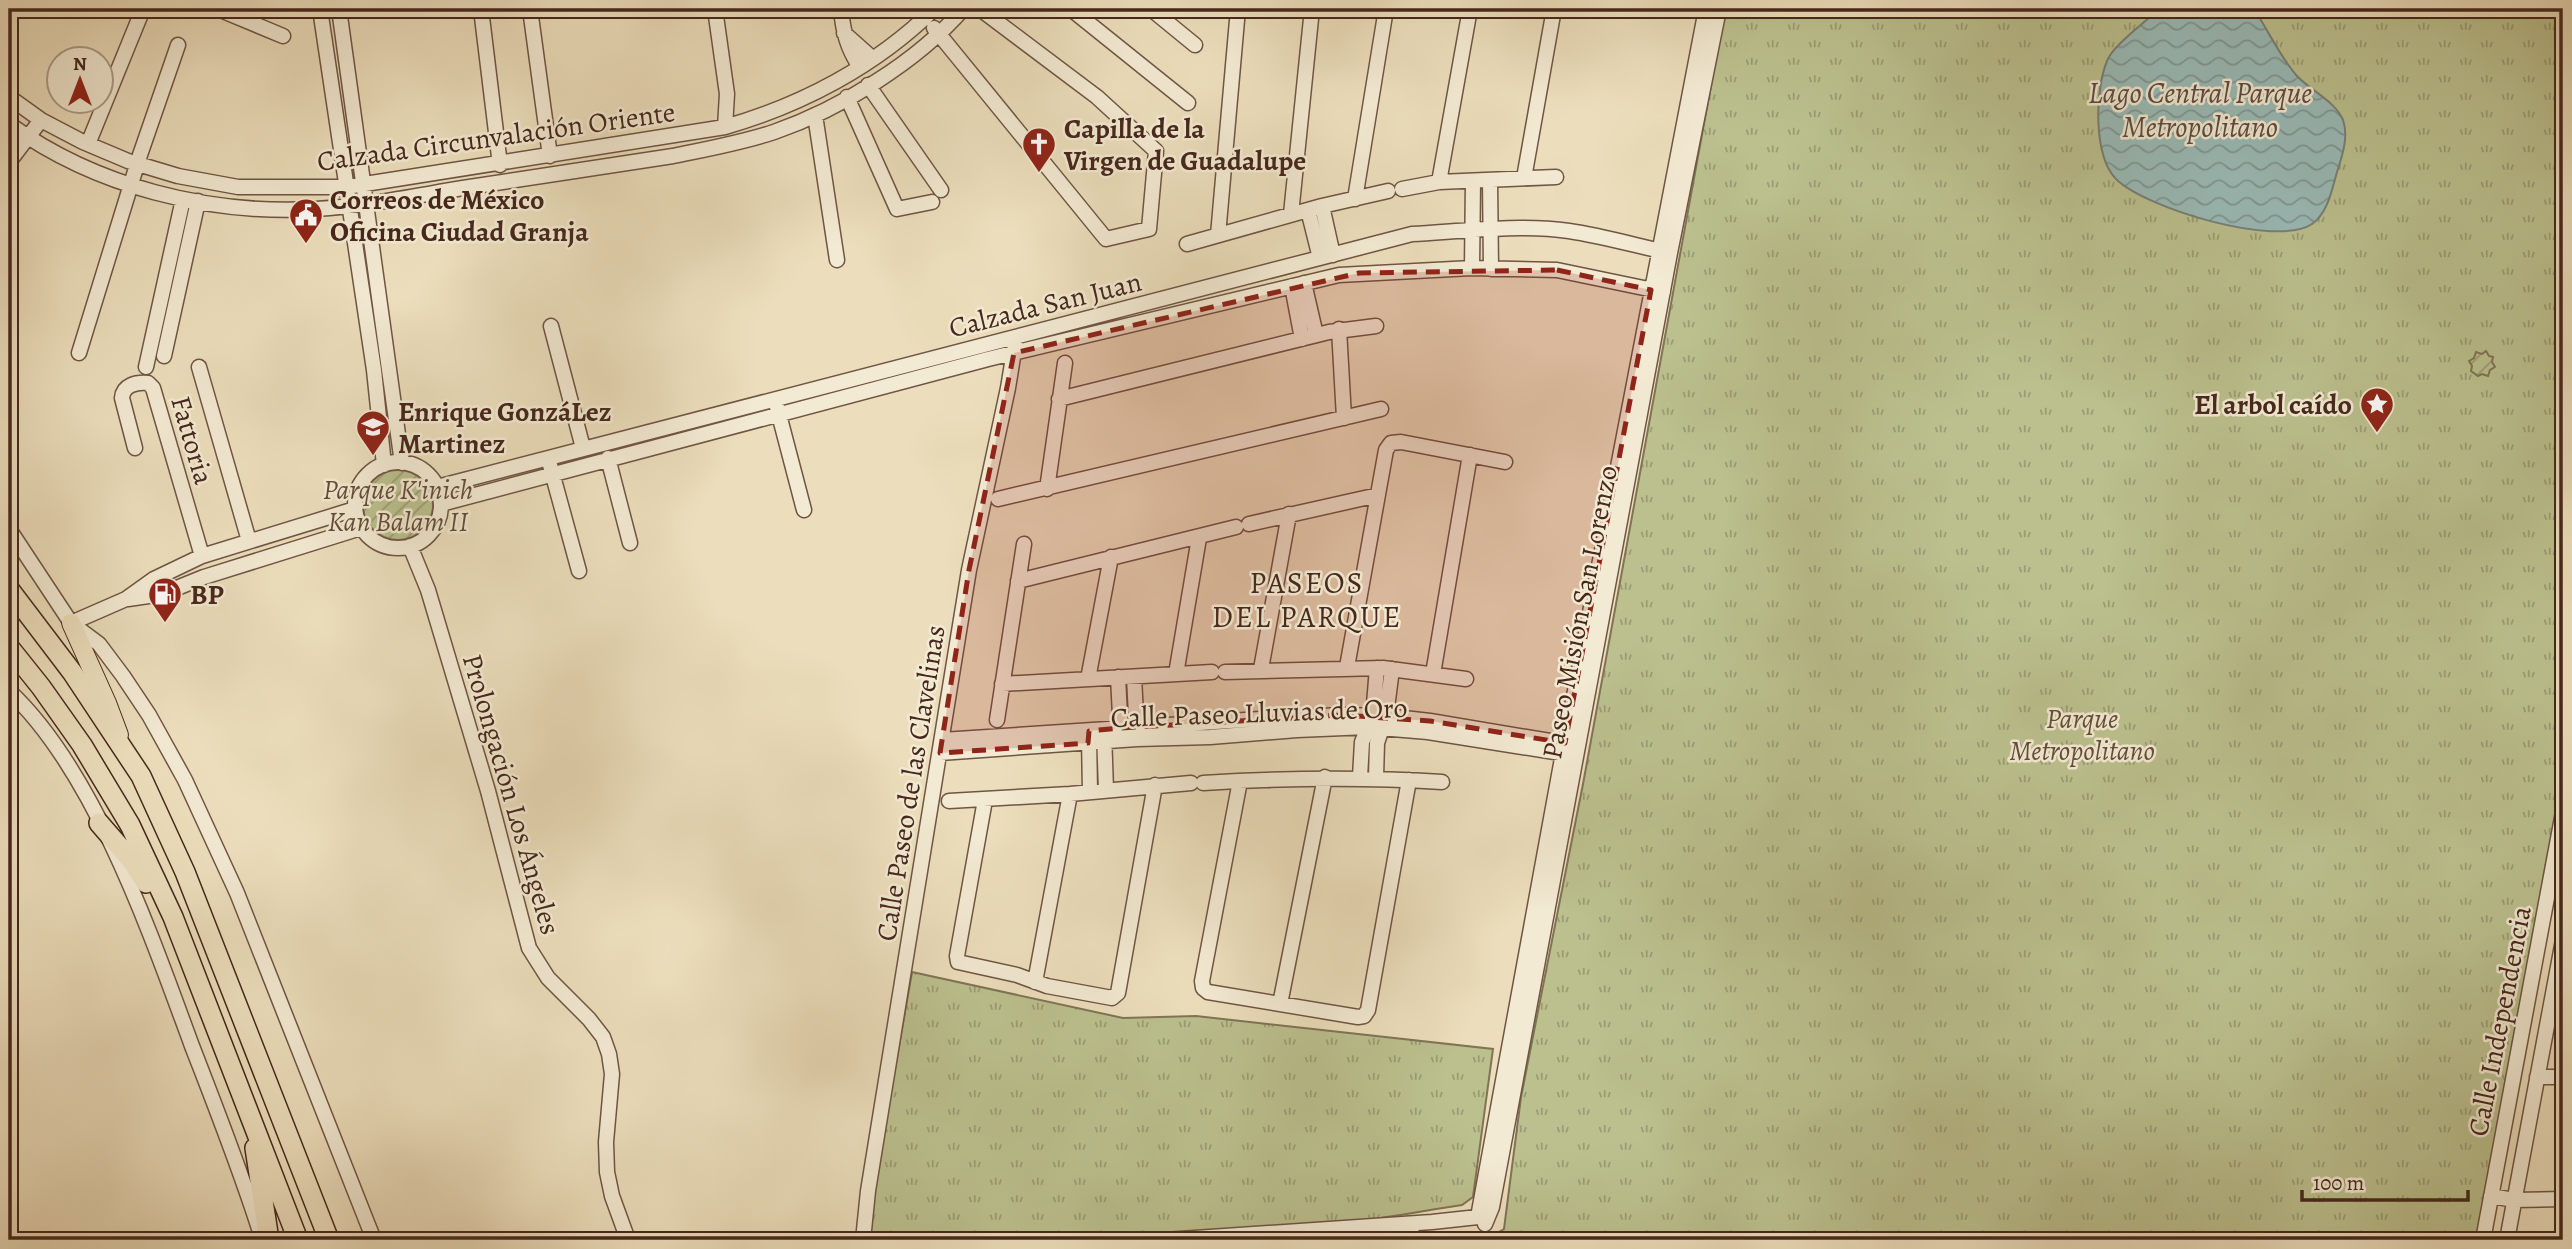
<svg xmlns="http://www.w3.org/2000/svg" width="2572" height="1249" font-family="Alegreya,serif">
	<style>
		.grass { fill: url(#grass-tufts); stroke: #807455; stroke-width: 2 }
		.garden { fill: url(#garden-furrows); stroke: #807455; stroke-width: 2 }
		.water { fill: url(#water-waves); stroke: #788079; stroke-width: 2 }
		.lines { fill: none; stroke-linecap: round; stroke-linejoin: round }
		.minor-casing { stroke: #6f5544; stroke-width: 17 }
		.major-casing { stroke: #45271c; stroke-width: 20 }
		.highway-casing { stroke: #45271c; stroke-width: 22 }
		.minor { stroke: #f3ead3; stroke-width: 14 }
		.major { stroke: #ecdebc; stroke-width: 18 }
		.highway { stroke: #ecdebc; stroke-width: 19 }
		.marked { fill: #8f2418; fill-opacity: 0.2; stroke: #8f2418; stroke-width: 5; stroke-dasharray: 14 9; stroke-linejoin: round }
		.labels { text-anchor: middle; stroke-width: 5; stroke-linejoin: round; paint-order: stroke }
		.poi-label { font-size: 28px; font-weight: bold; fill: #45271c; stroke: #f3ead3; text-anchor: start }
		.street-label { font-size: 28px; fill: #45271c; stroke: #f3ead3 }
		.park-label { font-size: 28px; font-style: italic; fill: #624d38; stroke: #f3ead3 }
		.water-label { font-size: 30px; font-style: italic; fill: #5a4c43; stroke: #f3ead3 }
		.neighbourhood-label { font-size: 30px; letter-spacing: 2px; fill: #45271c; stroke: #f3ead3 }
	</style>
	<defs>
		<pattern id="grass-tufts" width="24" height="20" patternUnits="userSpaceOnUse" patternTransform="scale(1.75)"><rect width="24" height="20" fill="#bbc08e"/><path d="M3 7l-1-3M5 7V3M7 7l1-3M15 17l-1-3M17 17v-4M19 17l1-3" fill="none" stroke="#9a9c73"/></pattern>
		<pattern id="garden-furrows" width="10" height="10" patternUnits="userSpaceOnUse" patternTransform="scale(1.75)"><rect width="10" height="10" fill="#bbc08e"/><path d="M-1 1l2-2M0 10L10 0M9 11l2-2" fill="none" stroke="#9a9c73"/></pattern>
		<pattern id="water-waves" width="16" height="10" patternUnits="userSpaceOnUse" patternTransform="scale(1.75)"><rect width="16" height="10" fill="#9abbb7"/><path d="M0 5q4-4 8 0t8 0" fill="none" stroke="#7f9894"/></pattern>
	</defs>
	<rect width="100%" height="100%" fill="#ecdebc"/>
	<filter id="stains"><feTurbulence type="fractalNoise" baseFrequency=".00286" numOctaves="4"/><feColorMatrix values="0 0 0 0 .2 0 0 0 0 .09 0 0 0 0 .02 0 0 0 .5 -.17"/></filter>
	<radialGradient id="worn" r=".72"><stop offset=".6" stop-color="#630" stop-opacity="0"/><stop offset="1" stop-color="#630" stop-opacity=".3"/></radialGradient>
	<path class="grass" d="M1725,9H2563V776L2476,1240H1496L1492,1236L1504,1229L1521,1097L1583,784Z
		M912,972L1123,1018L1196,1016L1493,1049L1473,1197L1462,1205C1427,1210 1392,1217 1357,1221C1194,1240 1029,1240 865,1240Z"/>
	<path class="garden" d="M2486,351L2489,356L2493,357L2492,362L2495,367L2490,370L2488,376L2482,374L2478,376L2471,371L2472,366L2469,361L2474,358L2476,352L2482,354Z
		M363 505a35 35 0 1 1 70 0a35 35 0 1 1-70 0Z"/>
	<path class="water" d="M2152,9H2254C2268,30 2280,57 2297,76C2311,91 2335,101 2343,120C2349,137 2342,156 2337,172C2332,189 2328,213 2312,224C2276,248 2145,208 2116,179C2093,155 2095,90 2107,61C2112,47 2139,27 2151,16Z"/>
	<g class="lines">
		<g class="minor-casing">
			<path id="minor" d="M218,9L283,36
				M320,9L374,370L384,465
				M339,9L402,463
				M481,9L500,165
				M530,9L550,156
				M715,9L727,94L725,127
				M841,9C843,31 847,48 860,67
				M1071,9L1188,103
				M1151,9L1195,45
				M934,28L1106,239L1149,229L1156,151L1097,97L980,9
				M844,33L872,58
				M868,85L941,190
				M9,97L41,120L83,142L128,161L178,176L238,187H346L725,127C802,105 876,66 934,9
				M847,97L897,209L932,202
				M815,115L837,260
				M9,124C96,187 209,215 316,209C365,206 414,196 463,188C533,177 603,167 673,156C707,149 741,143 774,132C840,109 917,62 963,9
				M88,144L143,9
				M9,162L41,120
				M1524,178L1554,9
				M1490,180L1491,269
				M1439,182L1470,9
				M1402,189L1439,182L1556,177
				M1355,199L1386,9
				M1322,206L1333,255
				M1308,210L1320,258
				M1291,214L1312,9
				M1218,235L1238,9
				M1187,244L1322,206L1388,191
				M1472,268L1473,181
				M1304,283L1316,335
				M1292,286L1302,339
				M551,326L583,448
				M1339,329L1344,418
				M79,353L140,155L178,45
				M164,356L198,201
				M146,367L183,199
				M199,367L249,541
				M1059,399L1329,332L1376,326
				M777,407L804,510
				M135,448L122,398C123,385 136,382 148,383L153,388L202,556
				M608,458L630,543
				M355 505a43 43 0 1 1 86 0a43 43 0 1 1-86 0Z
				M550,465L579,571
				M437,487L1412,234C1464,231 1518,224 1569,231C1603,236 1637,246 1670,253
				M1047,489L1065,363
				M998,499L1381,409
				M441,504L988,359L1339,275L1472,268L1557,270L1663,292
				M1249,524L1378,495
				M9,529L71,623L99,644L123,676L149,715L185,780L237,893L374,1240
				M410,546L428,590L488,791L529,948L548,978L589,1019L603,1037L609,1054L612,1074L606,1142L607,1172L612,1196L628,1240
				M1018,581L1236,527
				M128,599L162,594L204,577L361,528
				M71,623L126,599L154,579L202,556L355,509
				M1347,667L1386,450L1391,443L1401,442L1505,462
				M1261,669L1289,514
				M1225,672L1383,668L1466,679
				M1176,674L1199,538
				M1433,674L1470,455
				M1118,677L1121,735
				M1134,677L1137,734
				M1088,679L1111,557
				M1002,684L1212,672
				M9,691C95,771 151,935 192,1046C216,1108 241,1171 261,1235
				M997,720L1024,544
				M1104,732L1106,790
				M1089,736L1090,792
				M942,740L1260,719L1342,715L1386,716L1430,721L1574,745
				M940,753L1137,739L1210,737L1297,730L1368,727L1428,732L1573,755
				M1360,777L1362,742L1373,716L1377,668
				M1376,777L1377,743L1386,716L1392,669
				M1240,781L1202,981L1203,988L1208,992L1358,1017L1364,1016L1368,1010L1409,780
				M1203,783C1283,778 1362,777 1442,782
				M985,800L957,956L958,962L1017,975L1047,986L1112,998L1118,993L1155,785
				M949,801L1070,794L1191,783
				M1035,982L1070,794
				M1280,1004L1325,777
				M2537,1077H2563
				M2491,1196L2514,1200L2563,1199
				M1478,1217L1563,753L1706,9
				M1485,1224L1492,1207L1670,253L1719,9
				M863,1240L868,1191L969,570L1008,388L1015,345
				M1165,1240L1432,1222L1478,1217
				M1309,1240L1412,1233
				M2483,1240L2563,812
				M2507,1240L2563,940"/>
		</g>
		<g class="major-casing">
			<path id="major" d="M71,623L107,703L119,735"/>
		</g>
		<g class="highway-casing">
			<path id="highway" d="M9,589L72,672L141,776L185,872L329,1240
				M9,647L41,687L82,745L130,825L173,917L298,1240
				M99,823L132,861L146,883
				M255,1148L269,1240"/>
		</g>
		<use href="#minor" class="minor"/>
		<use href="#major" class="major"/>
		<use href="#highway" class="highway"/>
	</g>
	<path class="marked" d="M1557,270L1651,290L1565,743L1430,721L1342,715L1120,728L1089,731L1088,743L940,753L969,570L1014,353L1359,273Z"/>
	<defs>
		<g id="church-pin" transform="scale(1.75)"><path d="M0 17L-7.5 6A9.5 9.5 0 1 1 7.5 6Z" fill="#8f2418" stroke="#f3ead3"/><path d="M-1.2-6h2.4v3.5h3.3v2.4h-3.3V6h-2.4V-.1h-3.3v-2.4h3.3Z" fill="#fff"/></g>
		<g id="civic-pin" transform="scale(1.75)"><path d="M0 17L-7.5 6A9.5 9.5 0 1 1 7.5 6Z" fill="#8f2418" stroke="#f3ead3"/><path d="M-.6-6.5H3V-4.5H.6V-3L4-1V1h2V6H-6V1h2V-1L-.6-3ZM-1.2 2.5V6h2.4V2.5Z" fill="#fff"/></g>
		<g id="sight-pin" transform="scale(1.75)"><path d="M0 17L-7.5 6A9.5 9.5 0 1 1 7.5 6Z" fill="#8f2418" stroke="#f3ead3"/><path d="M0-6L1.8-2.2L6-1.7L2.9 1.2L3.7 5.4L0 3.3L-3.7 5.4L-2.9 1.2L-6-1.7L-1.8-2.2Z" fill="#fff"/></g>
		<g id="school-pin" transform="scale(1.75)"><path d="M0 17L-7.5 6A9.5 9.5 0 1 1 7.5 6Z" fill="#8f2418" stroke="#f3ead3"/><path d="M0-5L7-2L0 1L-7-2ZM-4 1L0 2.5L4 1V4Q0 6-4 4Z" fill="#fff"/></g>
		<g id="fuel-pin" transform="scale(1.75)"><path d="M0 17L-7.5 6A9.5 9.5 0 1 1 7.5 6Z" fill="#8f2418" stroke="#f3ead3"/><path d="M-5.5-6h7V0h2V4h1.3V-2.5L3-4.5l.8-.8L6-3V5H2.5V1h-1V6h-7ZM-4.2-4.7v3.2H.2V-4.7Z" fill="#fff"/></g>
	</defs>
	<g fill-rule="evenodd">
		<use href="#church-pin" x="1039" y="144"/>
		<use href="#civic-pin" x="306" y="215"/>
		<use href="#sight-pin" x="2377" y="404"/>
		<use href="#school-pin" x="373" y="427"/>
		<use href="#fuel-pin" x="165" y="594"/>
	</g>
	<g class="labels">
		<g class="poi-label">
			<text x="1064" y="138">Capilla de la<tspan x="1064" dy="32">Virgen de Guadalupe</tspan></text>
			<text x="330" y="209">Correos de México<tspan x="330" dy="32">Oficina Ciudad Granja</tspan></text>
			<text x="2352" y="414" text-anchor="end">El arbol caído</text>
			<text x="398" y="421">Enrique GonzáLez<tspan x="398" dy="32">Martinez</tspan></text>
			<text x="190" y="604">BP</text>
		</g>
		<g class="street-label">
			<text transform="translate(496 136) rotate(-8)" y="10">Calzada Circunvalación Oriente</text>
			<text transform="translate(1045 304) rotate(-14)" y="10">Calzada San Juan</text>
			<text transform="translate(193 440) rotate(74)" y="10">Fattoria</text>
			<text transform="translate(1579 612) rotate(-79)" y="10">Paseo Misión San Lorenzo</text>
			<text transform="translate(1259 712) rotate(-2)" y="10">Calle Paseo Lluvias de Oro</text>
			<text transform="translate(910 783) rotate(-81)" y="10">Calle Paseo de las Clavelinas</text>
			<text transform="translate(512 794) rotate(74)" y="10">Prolongación Los Ángeles</text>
			<text transform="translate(2499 1021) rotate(-79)" y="10">Calle Independencia</text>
		</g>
		<g class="park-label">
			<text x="398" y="499">Parque K'inich<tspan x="398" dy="32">Kan Balam II</tspan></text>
			<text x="2082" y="728">Parque<tspan x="2082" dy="32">Metropolitano</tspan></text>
		</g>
		<g class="water-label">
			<text x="2200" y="103">Lago Central Parque<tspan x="2200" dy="34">Metropolitano</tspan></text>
		</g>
		<g class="neighbourhood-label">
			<text x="1307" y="593">PASEOS<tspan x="1307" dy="34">DEL PARQUE</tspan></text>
		</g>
	</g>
	<rect width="2572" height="1249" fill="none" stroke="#ecdebc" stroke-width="35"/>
	<rect x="10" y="10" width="2551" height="1228" fill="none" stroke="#45271c" stroke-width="3.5"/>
	<rect x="18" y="18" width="2537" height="1214" fill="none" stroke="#45271c" stroke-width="2"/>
	<g transform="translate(80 80)"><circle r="33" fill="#f3ead3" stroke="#ad9c8a" stroke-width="2"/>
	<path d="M0-5L12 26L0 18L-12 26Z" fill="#8f2418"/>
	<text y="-10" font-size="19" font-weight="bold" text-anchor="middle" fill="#45271c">N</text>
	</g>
	<path d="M2302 1190v10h166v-10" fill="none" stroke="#45271c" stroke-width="3.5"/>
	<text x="2313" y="1190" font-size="21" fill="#45271c" stroke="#f3ead3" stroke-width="5" paint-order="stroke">100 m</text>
	<rect width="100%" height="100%" filter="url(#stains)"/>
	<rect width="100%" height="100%" fill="url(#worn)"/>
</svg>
